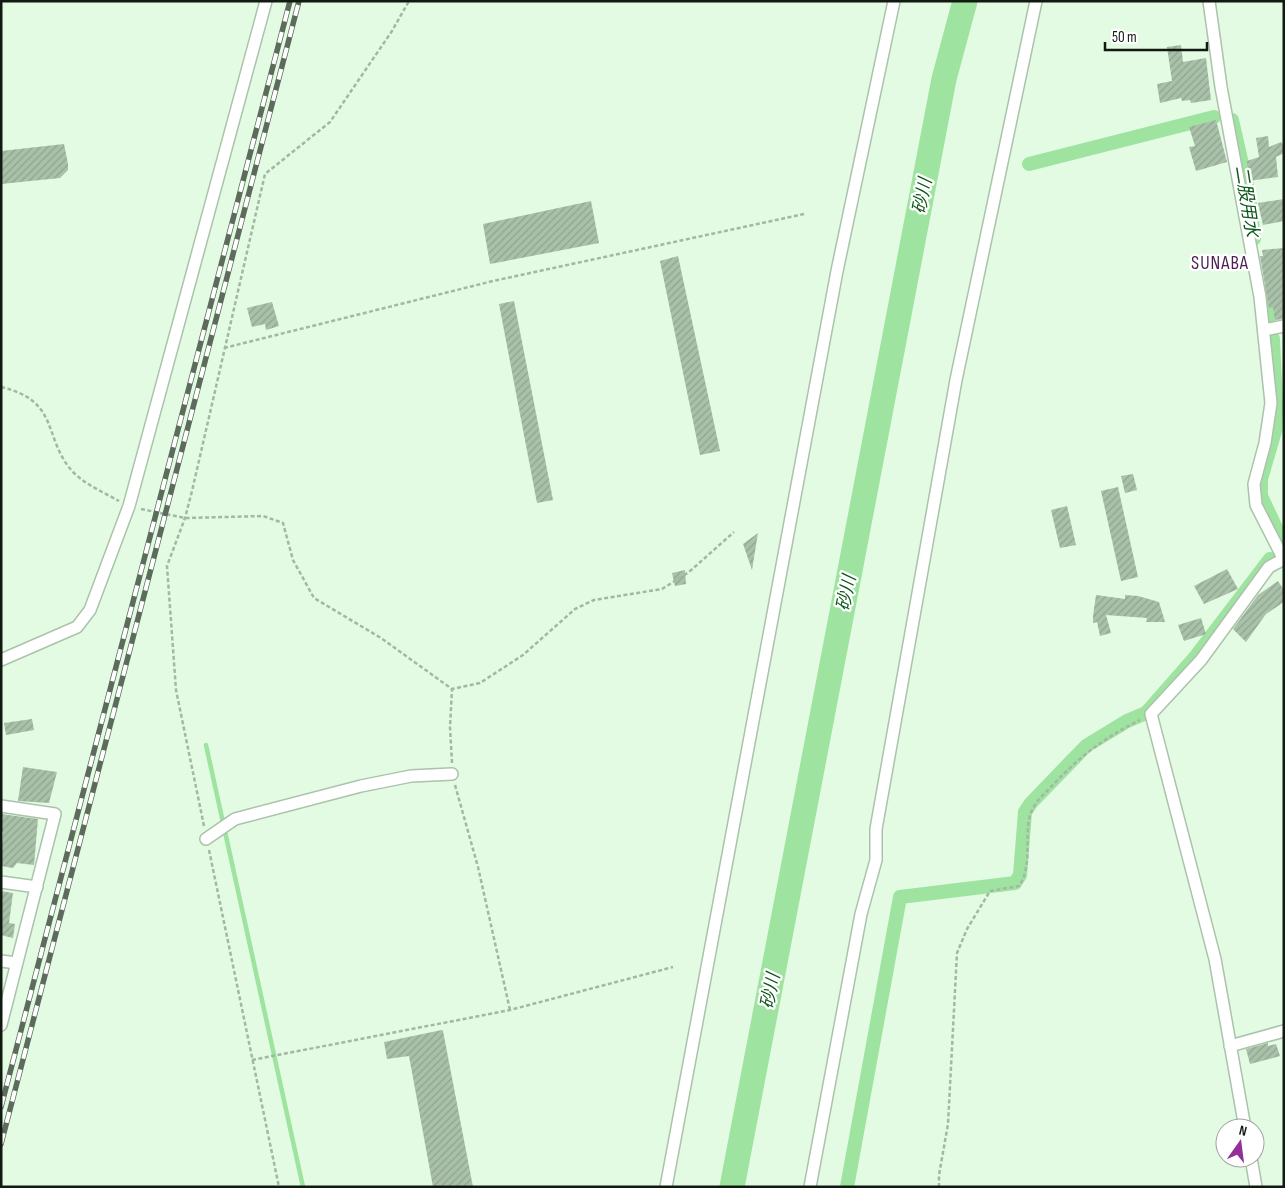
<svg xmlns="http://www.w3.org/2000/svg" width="1285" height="1188" font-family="'Sofia Sans Condensed','Noto Sans JP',sans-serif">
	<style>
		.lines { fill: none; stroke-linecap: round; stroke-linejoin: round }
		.stream { stroke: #9ee3a0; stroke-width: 4.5 }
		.canal { stroke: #9ee3a0; stroke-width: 14 }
		.river { stroke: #9ee3a0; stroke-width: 25 }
		.building { fill: url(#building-hatch) }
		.street-casing { stroke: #abc2ab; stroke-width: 14 }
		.path { stroke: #a3b7a3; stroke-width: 2.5; stroke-dasharray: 4 2.5; stroke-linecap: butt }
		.street { stroke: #fff; stroke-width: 11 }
		.rail-casing { stroke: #5c6b5c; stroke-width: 5.5 }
		.rail { stroke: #fff; stroke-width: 4; stroke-dasharray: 11; stroke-linecap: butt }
		.labels { text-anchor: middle; stroke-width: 4.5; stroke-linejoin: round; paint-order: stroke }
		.water-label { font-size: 18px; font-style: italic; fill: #0f581b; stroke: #fff }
		.quarter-label { font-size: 19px; letter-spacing: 1px; fill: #4d1e50; stroke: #fff }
	</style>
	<defs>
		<pattern id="building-hatch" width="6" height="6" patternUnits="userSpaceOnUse" patternTransform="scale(1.25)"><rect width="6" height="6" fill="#a9c0a9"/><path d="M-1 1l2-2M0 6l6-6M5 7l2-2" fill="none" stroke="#90a490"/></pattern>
	</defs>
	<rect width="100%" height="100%" fill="#e2fbe2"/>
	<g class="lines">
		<path class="stream" d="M206,745L303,1187"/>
		<path class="canal" d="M1232,120L1249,195L1254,239
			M1029,164L1214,117
			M1262,293L1269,319
			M1273,339L1276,406L1275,431L1261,479V496L1284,545
			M847,1187L900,897L1015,883L1020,875L1025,812L1031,803L1086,746L1127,721L1146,713L1196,656L1270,559"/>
		<path class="river" d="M732,1187L944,79L965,1"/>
	</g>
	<path class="building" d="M1181,45L1183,62L1206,58L1211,100L1191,103L1190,100L1182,101L1181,98L1160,103L1157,84L1172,81L1167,47Z
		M1216,120L1227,162L1196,171L1189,147L1195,146L1189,127Z
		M1268,136L1269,147L1281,142L1284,147V153L1276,157L1278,177L1249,181L1247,161L1259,157L1256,138Z
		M64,144L68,164V170L60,178L1,184V151Z
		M1284,199V221L1263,225L1258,203Z
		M591,201L599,243L490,264L483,224Z
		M1284,248V319L1275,320L1273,308H1269L1260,256H1263L1262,250Z
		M678,256L720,451L700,455L660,261Z
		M514,301L553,500L537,503L499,304Z
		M272,302L279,326L266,330L265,324L252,327L247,308Z
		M1133,474L1137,490L1125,493L1121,476Z
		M1118,487L1138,577L1121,581L1101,491Z
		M1067,506L1076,545L1060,548L1051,510Z
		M758,533L752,570L743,544Z
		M1227,569L1238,589L1204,604L1194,586Z
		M685,570L686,584L675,586L672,573Z
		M1278,581L1284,590V602L1266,614L1246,642L1233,629L1258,595Z
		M1096,595L1125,599V595L1138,596L1159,602L1165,622H1146L1147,618L1106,615L1111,633L1100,636L1097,622L1093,623V616Z
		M1201,618L1206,634L1184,641L1178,625Z
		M32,719L34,730L6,735L4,723Z
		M23,767L57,772L49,803L18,801Z
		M1,814L38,819L34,865L17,863L13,868L1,866L3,832H1Z
		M1,891L13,893L9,923L15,924L13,938L1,935Z
		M442,1030L443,1031L473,1187H433L409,1056L387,1059L384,1042Z
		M1268,1043V1046L1276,1044L1280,1056L1250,1064L1246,1049Z"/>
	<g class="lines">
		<g class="street-casing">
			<path id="street" d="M1209,1L1221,87L1260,297L1271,403L1265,443L1254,484L1256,505L1284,560
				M1264,330L1284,326
				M1,660L77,627L90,610L129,506L266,1
				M1,806L55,814L1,1025
				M206,839L235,819L361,786L411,776L452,774
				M1,882L37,887
				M1,961L17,963
				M1230,1046L1284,1031
				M1245,1128L1215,959L1151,714L1201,660L1269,567L1284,559
				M1251,1158L1256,1187
				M666,1187L837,271L894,1
				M810,1187L861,914L876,860V829L956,380L1036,1"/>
		</g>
		<path class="path" d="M224,348L493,281L804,214
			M1,387C61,401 42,438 73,472C86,485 103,492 119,501
			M141,509L185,518L263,516L283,523L293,560L314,598L381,638L452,689L480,683L523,655L575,609L594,600L662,589L689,572L734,532
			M452,763L450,727L452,689
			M455,785L478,867L510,1010
			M204,826L176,690L167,566L185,518L192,491L265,174L330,122L392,31L409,1
			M209,850L279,1187
			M252,1060L510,1010L673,967
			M939,1187V1175L948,1124L957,953L967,929L990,891L1019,886C1033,865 1024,838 1030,815C1034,803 1043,795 1051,787C1080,756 1102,739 1140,720"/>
		<use href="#street" class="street"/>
		<g class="rail-casing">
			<path id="rail" d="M1,1107L290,1
				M1,1144L299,1"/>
		</g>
		<use href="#rail" class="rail"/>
	</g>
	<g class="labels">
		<g class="water-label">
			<text transform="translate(922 196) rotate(-79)" y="6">砂川</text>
			<text transform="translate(1247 201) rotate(81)" y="6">二股用水</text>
			<text transform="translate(846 593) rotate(-79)" y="6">砂川</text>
			<text transform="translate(770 991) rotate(-79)" y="6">砂川</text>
		</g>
		<g class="quarter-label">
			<text x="1220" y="269">SUNABA</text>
		</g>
	</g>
	<rect width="1285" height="1188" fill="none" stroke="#111a11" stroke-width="5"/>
	<g transform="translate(1240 1143) rotate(14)"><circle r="24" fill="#ffffff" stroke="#a0a3a0"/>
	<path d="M0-4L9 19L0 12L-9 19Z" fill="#913097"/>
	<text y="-8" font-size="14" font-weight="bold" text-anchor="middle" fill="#111a11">N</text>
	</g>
	<path d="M1105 42v8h102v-8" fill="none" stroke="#111a11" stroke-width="2.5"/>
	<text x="1112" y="42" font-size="15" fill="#111a11" stroke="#ffffff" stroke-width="4" paint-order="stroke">50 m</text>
</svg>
